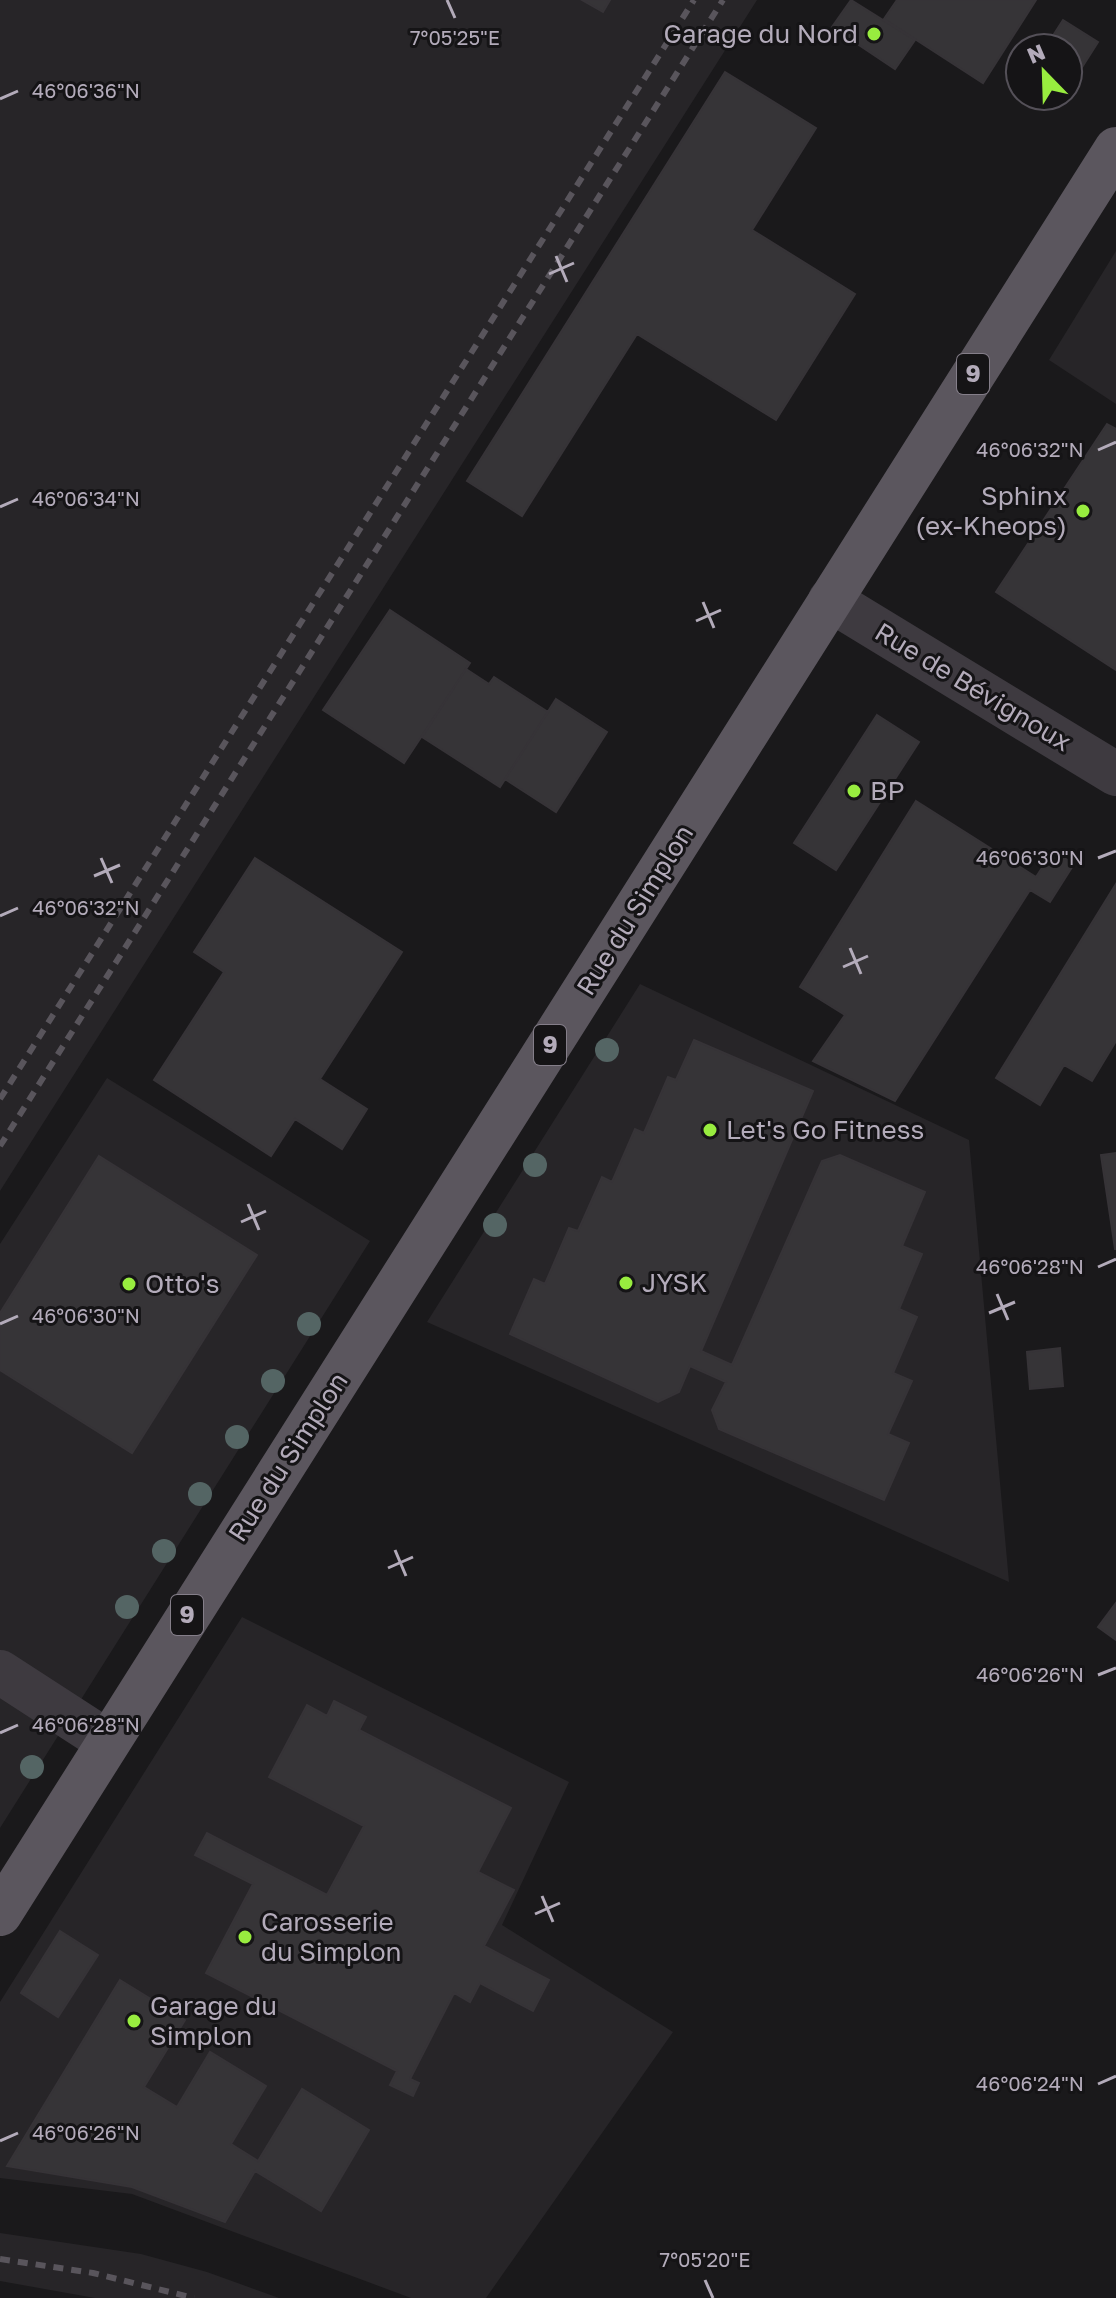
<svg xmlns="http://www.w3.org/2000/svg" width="1116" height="2298" font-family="'Golos Text',sans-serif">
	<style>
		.built { fill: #272528 }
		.building { fill: #363437; stroke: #363337; stroke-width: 2 }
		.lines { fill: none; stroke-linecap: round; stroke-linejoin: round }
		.minor { stroke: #3e3a40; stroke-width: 44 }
		.primary { stroke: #5b565e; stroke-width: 44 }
		.rail { stroke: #59555c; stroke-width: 6; stroke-dasharray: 10 8; stroke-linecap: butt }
		.tree { fill: #546564 }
		.ticks { fill: none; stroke: #b3abba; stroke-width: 3 }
		.poi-dot { fill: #98ec3f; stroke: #151416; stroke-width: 3 }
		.labels { text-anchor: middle; stroke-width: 6; stroke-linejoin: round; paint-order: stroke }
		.shield { fill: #151416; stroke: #847e89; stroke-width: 2 }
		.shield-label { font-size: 24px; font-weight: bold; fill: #b3abba }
		.poi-label { font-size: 26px; fill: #b3abba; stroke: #151416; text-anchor: start }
		.street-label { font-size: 26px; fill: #b3abba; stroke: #151416 }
		.ticks-label { font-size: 20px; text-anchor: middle; fill: #b3abba; stroke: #151416; stroke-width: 6; stroke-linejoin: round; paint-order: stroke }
	</style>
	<rect width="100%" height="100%" fill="#1a191b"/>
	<path class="built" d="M0,0H757L0,1191Z
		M1116,251V404L1049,360Z
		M640,984L969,1140L1009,1582L427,1322Z
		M107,1078L370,1241L0,1828V1244Z
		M242,1617L569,1782L502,1925L673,2032L486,2298H411L132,2194L0,2178V2002Z
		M0,2233L141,2254L207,2272L279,2298H95L0,2281Z"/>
	<path class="building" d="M582,0H610L603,12Z
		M851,0L915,40L895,69L832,27Z
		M897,0H1036L983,83L884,19Z
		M1063,20L1098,42L1072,83L1068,80V48H1045Z
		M725,72L816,128L752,230L855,294L776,420L637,334L522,516L467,481Z
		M1107,424L1116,429V670L996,592Z
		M390,610L470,663L404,763L323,710Z
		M466,669L489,684L494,677L548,712L500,787L422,737Z
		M556,699L607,732L556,812L505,779Z
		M877,715L919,742L836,870L794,843Z
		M916,801L1036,877L1053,851L1074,864L1050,902L1030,890L895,1101L813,1061L845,1015L800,987Z
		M255,858L402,952L320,1079L367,1109L342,1149L295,1119L271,1156L154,1080L224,972L194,952Z
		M1116,884V1041L1092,1081L1064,1065L1040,1105L996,1078Z
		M694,1040L813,1091L701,1351L732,1365L822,1161L840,1155L925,1192L902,1246L922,1254L899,1309L917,1317L893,1373L912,1381L888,1434L909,1443L884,1500L719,1429L712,1410L726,1382L690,1366L679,1392L658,1402L510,1334L534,1279L545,1284L569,1228L578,1231L602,1177L612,1182L635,1129L644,1133L668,1077L676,1080Z
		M1116,1153V1249H1115L1101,1155Z
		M99,1156L257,1255L132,1453L0,1370V1313Z
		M1060,1348L1063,1386L1030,1389L1027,1352Z
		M1116,1603V1640L1098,1627Z
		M334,1701L366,1717L359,1730L511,1808L478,1872L514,1890L484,1946L549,1980L533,2011L480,1983L470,2002L454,1993L410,2079L419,2083L413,2096L390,2085L397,2071L206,1973L253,1884L195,1855L207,1833L327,1895L364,1826L269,1777L307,1705L327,1716Z
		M60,1931L98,1955L58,2017L21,1993Z
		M120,1980L185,2020L144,2087L177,2107L210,2052L266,2086L231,2144L258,2161L302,2089L369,2130L321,2211L255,2171L225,2222L132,2187L7,2166Z"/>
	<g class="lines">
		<path class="minor" d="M830,600L1116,774
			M0,1672L108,1742"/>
		<path class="primary" d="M0,1914L1116,149"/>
		<path class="rail" d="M0,1099L694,0
			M0,1146L723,0
			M0,2259L93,2273L194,2298"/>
	</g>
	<g class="tree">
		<circle cx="607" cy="1050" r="12"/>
		<circle cx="535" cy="1165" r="12"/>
		<circle cx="495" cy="1225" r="12"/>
		<circle cx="309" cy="1324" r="12"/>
		<circle cx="273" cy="1381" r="12"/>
		<circle cx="237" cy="1437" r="12"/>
		<circle cx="200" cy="1494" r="12"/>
		<circle cx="164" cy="1551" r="12"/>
		<circle cx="127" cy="1607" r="12"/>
		<circle cx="32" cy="1767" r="12"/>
	</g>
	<path class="ticks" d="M447,0L455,18M0,99L18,91M556,256L567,282M549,274L574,263M1098,450L1116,442M0,507L18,499M703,602L714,628M696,621L721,610M101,858L112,883M1098,858L1116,851M94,876L120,865M0,916L18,908M850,948L861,974M843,967L868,956M248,1204L259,1230M241,1222L266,1211M1098,1267L1116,1259M997,1294L1008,1320M989,1313L1015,1302M0,1324L18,1316M395,1550L406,1576M388,1568L413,1557M1098,1675L1116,1668M0,1733L18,1725M542,1896L553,1922M535,1914L560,1903M1098,2084L1116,2076M0,2141L18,2133M705,2280L713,2298"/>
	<g class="poi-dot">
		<circle cx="874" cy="34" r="8"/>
		<circle cx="1083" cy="511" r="8"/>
		<circle cx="854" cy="791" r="8"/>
		<circle cx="710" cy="1130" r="8"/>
		<circle cx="626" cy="1283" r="8"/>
		<circle cx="129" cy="1284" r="8"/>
		<circle cx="245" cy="1937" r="8"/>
		<circle cx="134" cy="2021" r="8"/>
	</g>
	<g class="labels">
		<g class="shield">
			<rect x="957" y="354" width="32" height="40" rx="6"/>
			<rect x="534" y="1025" width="32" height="40" rx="6"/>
			<rect x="171" y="1595" width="32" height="40" rx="6"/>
		</g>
		<g class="shield-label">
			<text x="973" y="382">9</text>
			<text x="550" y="1053">9</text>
			<text x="187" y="1623">9</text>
		</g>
		<g class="poi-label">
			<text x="858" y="43" text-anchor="end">Garage du Nord</text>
			<text x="1067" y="505" text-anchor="end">Sphinx<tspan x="1067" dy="30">(ex-Kheops)</tspan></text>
			<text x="870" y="800">BP</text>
			<text x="726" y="1139">Let's Go Fitness</text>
			<text x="642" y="1292">JYSK</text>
			<text x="145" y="1293">Otto's</text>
			<text x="261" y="1931">Carosserie<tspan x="261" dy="30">du Simplon</tspan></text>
			<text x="150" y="2015">Garage du<tspan x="150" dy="30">Simplon</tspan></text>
		</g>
		<g class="street-label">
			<text transform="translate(973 687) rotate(31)" y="9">Rue de Bévignoux</text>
			<text transform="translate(635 910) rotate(-58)" y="9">Rue du Simplon</text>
			<text transform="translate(288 1457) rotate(-57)" y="9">Rue du Simplon</text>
		</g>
	</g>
	<g class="ticks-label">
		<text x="455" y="45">7°05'25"E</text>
		<text x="86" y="98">46°06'36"N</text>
		<text x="1030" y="457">46°06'32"N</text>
		<text x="86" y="506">46°06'34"N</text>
		<text x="1030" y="865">46°06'30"N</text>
		<text x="86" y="915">46°06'32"N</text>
		<text x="1030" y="1274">46°06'28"N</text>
		<text x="86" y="1323">46°06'30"N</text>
		<text x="1030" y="1682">46°06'26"N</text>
		<text x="86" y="1732">46°06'28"N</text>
		<text x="1030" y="2091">46°06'24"N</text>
		<text x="86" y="2140">46°06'26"N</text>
		<text x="705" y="2267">7°05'20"E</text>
	</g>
	<g transform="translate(1044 72) rotate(337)"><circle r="38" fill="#151416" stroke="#545058" stroke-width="2"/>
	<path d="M0-6L14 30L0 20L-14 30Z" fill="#98ec3f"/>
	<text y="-12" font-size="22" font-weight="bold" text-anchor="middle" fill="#b3abba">N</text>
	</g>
</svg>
